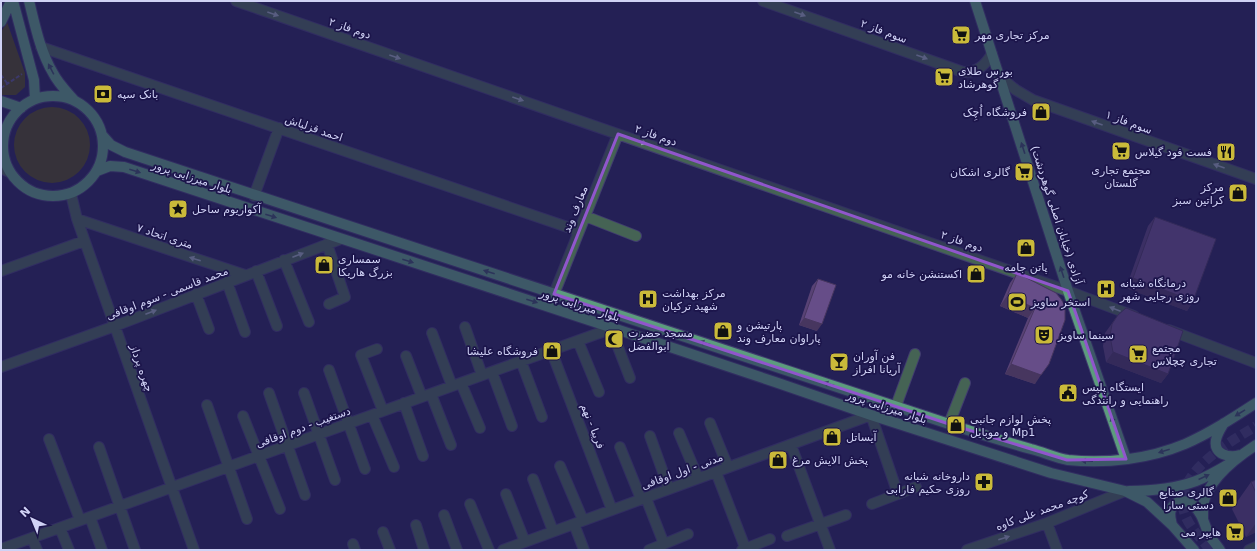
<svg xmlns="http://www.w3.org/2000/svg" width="1257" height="551" font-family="'DejaVu Sans','Noto Naskh Arabic',sans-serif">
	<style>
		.green { fill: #4d4719 }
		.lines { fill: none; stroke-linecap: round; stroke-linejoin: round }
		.major-tunnel { stroke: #3e3b6e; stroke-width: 10; stroke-dasharray: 10 5; stroke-linecap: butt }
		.minor-casing { stroke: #403c6f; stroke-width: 12 }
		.major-casing { stroke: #403c6f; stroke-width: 12 }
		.path { stroke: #585686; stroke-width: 2; stroke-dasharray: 4 2; stroke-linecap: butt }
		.minor { stroke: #456354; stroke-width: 10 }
		.major { stroke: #5c9c7d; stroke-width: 10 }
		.wall { fill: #584275 }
		.shaded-wall { fill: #47365f }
		.building { fill: #664d88; stroke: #47365f }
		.oneway { fill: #98a6b5 }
		.oneway2 { fill: #364b5f }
		.marked { fill: none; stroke: #9056cc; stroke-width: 3; stroke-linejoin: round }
		.labels { text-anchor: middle; stroke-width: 3.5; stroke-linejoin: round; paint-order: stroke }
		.street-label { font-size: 11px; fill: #d0d2f5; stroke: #1c154b }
		.poi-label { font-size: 11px; fill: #d0d2f5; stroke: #1c154b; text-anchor: start }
	</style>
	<rect width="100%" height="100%" fill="#242056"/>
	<path class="green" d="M7,22L25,73V87L16,95H1V32Z
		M14 145a38 38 0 1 1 76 0a38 38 0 1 1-76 0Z"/>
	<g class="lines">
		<path class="major-tunnel" d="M1210,550C1201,538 1188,526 1184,512C1172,474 1230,442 1256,426"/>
		<g class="minor-casing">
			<path id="minor" d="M236,1L1068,291L1134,316
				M763,1L963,72C977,73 985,65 992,54
				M41,47L579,231
				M1000,77L1016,90L1033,100L1256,179
				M1,168L9,172
				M71,194L77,219L194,550
				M254,196L279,128
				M585,216L636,236
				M77,219L245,275
				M327,244L345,297L329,304
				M284,260L309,322
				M1,271L84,241
				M256,271L277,326
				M227,282L245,332
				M196,294L209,329
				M554,294L618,134
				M465,327L482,375
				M611,329L630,378
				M1169,330L1256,363
				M432,333L452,386
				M578,341L599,392
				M377,349L361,355L383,411
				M551,350L612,510
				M406,356L422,397
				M521,361L542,417
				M1,367L115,326L341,239
				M329,370L365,469
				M492,372L512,426
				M461,383L480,428
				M269,393L305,495
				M304,393L335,480
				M431,394L451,445
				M404,403L423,456
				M207,405L247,519
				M896,406L915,354
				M372,415L394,467
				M243,416L280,509
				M710,423L728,467
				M949,424L965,383
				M679,433L698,478
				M650,436L669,489
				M49,439L80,520
				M791,445L830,550
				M99,447L135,550
				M620,447L641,499
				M560,466L583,520
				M716,472L746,550
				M533,479L553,531
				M506,494L525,542
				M646,498L664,544L649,550
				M470,504L489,550
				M872,504L916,487
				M444,515L457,550
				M90,517L102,550
				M1047,523L1057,550
				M574,524L584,550
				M416,525L424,550
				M60,528L69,550
				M383,532L390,550
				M787,536L846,515
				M32,538L37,550
				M353,544L355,550
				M664,544L688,534
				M1,549L613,328
				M503,550L871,415L898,494
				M742,550L770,539
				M967,550L1047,523L1125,491
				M1249,550L1256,547"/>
		</g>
		<g class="major-casing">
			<path id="major" d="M13,1L34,80L35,99
				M29,1C35,25 40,51 53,73C58,83 66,91 74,100
				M975,1L1068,291L1126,459
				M1,22L11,1
				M3 146a50 50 0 1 1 100 0a50 50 0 1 1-100 0Z
				M1,101L21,108
				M103,136L111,145L125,152L949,424C976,433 1003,441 1031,449C1043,452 1056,458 1068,460C1107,464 1149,459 1185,444C1210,433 1233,418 1256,403
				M97,171L110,166L124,167L613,328L775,382L871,415L1051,473L1125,491L1147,502L1172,525L1194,550
				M1224,423C1221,428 1217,434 1216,440C1213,455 1230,458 1240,455
				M1129,491C1151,491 1174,489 1196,481C1209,476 1222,468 1234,461
				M1203,518C1203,514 1203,509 1203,505C1208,480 1236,458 1256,445
				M1172,525C1171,520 1169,515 1171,510C1174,500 1186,499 1193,505C1203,514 1204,524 1209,535C1212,540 1217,545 1220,550"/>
		</g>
		<path class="path" d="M1,75L7,83
			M1,88L22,74"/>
		<use href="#minor" class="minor"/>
		<use href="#major" class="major"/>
	</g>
	<path class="wall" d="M1155,217L1193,301L1187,311L1126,288L1148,226Z
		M1017,273L1056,293L1035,384L1005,374L1028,318L1000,306L1010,283Z
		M818,279L817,331L799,325L812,286Z
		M1118,315L1168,374L1161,383L1106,362L1103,346L1105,333Z
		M1256,480V532L1246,537L1232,509L1251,482Z"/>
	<path class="shaded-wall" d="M1133,278L1193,301L1187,311L1126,288Z
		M1007,296L1035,308L1028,318L1000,306Z
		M804,318L822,324L817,331L799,325Z
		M1113,352L1168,374L1161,383L1106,362Z
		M1011,364L1041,375L1035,384L1005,374Z
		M1256,523V532L1246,537Z"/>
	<path class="building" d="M1155,217L1216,239L1193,301L1133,278Z
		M1017,273L1056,293L1061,299L1065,306V320L1049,364L1041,375L1011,364L1035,308L1007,296Z
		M818,279L836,285L822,324L804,318Z
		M1126,308L1183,331L1168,374L1113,352L1110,336L1112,324L1118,315Z
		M1256,480V493L1251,482Z"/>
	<defs><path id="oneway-solid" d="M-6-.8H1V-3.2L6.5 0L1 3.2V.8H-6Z"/></defs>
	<g class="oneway">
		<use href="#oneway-solid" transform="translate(273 14) rotate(19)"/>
		<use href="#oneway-solid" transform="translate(800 14) rotate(20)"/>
		<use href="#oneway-solid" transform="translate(395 57) rotate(19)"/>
		<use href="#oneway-solid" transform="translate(922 57) rotate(20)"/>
		<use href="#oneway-solid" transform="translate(518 99) rotate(19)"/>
		<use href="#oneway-solid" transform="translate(1097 123) rotate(-160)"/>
		<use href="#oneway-solid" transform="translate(641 142) rotate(19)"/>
		<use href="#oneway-solid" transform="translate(1219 166) rotate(-160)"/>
		<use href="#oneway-solid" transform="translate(298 255) rotate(-21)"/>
		<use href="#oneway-solid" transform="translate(195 259) rotate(-162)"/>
		<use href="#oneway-solid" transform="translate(1115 309) rotate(-159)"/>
		<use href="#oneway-solid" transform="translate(151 312) rotate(-21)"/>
		<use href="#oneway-solid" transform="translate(1004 538) rotate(-18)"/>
	</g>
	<g class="oneway2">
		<use href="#oneway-solid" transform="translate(51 69) rotate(-118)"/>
		<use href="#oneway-solid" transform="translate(1023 148) rotate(-108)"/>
		<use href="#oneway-solid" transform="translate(135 171) rotate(18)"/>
		<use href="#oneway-solid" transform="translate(271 216) rotate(18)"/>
		<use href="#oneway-solid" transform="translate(408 261) rotate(18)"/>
		<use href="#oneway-solid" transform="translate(489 272) rotate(-162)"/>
		<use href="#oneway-solid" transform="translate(1062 272) rotate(-108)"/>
		<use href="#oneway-solid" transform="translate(532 301) rotate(18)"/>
		<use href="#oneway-solid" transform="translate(705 343) rotate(-162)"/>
		<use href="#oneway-solid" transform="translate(829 384) rotate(-162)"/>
		<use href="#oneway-solid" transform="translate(1240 413) rotate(148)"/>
		<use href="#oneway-solid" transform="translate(1113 422) rotate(-109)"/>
		<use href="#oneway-solid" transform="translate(1164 451) rotate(163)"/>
		<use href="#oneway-solid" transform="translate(1087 461) rotate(-178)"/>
		<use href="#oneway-solid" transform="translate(1204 477) rotate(-25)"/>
	</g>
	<path d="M0 0H1257V551H0ZM618,134L1068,291L1126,459L1067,460L949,424L554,294Z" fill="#242056" fill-opacity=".55" fill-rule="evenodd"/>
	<path class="marked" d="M618,134L1068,291L1126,459L1067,460L949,424L554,294Z"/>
	<defs>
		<g id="supermarket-square" transform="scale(1)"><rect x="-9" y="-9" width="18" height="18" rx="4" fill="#caba3a" stroke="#1c154b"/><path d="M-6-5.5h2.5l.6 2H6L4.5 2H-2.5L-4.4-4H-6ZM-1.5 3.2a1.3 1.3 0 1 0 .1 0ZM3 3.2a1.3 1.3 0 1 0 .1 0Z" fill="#111"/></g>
		<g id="bank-square" transform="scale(1)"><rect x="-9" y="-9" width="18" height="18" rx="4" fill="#caba3a" stroke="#1c154b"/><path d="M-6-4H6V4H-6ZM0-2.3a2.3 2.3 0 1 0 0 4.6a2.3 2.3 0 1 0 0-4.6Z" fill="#111"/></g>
		<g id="shop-square" transform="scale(1)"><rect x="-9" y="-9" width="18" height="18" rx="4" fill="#caba3a" stroke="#1c154b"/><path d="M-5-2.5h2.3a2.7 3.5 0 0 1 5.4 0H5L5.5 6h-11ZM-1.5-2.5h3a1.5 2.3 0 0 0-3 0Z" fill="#111"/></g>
		<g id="restaurant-square" transform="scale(1)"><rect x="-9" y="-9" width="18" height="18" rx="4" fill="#caba3a" stroke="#1c154b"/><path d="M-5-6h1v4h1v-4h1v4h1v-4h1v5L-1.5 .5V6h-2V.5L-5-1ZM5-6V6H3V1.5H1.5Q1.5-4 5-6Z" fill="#111"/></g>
		<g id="sight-square" transform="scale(1)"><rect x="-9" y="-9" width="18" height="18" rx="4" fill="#caba3a" stroke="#1c154b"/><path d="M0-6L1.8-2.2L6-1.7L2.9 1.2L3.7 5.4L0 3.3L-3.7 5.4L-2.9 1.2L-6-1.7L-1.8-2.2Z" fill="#111"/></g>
		<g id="hospital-square" transform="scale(1)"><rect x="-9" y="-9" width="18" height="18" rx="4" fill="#caba3a" stroke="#1c154b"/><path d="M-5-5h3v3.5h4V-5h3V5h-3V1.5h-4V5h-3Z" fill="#111"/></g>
		<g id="stadium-square" transform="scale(1)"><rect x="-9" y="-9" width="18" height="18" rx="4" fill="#caba3a" stroke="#1c154b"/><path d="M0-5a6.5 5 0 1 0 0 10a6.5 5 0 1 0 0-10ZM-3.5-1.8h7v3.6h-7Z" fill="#111"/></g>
		<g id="theatre-square" transform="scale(1)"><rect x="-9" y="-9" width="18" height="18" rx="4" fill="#caba3a" stroke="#1c154b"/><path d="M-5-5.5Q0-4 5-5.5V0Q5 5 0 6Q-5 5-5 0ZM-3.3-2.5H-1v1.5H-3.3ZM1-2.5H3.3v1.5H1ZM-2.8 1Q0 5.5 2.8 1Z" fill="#111"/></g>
		<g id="mosque-square" transform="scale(1)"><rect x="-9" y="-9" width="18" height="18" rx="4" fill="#caba3a" stroke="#1c154b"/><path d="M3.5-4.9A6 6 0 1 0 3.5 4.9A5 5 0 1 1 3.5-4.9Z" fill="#111"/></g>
		<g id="bar-square" transform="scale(1)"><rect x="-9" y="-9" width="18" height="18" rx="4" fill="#caba3a" stroke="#1c154b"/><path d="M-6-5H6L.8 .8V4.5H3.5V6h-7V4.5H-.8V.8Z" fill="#111"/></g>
		<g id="civic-square" transform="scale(1)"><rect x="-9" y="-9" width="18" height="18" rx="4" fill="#caba3a" stroke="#1c154b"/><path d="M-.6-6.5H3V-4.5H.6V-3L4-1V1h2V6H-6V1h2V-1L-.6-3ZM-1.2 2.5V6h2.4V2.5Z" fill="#111"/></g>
		<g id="pharmacy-square" transform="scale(1)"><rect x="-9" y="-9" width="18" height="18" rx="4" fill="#caba3a" stroke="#1c154b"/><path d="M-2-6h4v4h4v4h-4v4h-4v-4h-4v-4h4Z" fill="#111"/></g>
	</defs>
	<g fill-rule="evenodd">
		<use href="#supermarket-square" x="961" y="35"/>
		<use href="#supermarket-square" x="944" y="77"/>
		<use href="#bank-square" x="103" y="94"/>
		<use href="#shop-square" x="1041" y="112"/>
		<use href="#supermarket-square" x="1121" y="151"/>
		<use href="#restaurant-square" x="1226" y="152"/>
		<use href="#supermarket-square" x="1024" y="172"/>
		<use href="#shop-square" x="1238" y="193"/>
		<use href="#sight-square" x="178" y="209"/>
		<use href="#shop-square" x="1026" y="248"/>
		<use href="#shop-square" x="324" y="265"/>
		<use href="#shop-square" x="976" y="274"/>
		<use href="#hospital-square" x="1106" y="289"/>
		<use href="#hospital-square" x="648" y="299"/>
		<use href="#stadium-square" x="1017" y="302"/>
		<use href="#shop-square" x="723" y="331"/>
		<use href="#theatre-square" x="1044" y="335"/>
		<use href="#mosque-square" x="614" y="339"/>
		<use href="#shop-square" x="552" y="351"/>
		<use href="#supermarket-square" x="1138" y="354"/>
		<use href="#bar-square" x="839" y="362"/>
		<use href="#civic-square" x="1068" y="393"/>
		<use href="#shop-square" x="956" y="425"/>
		<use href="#shop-square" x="832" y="437"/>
		<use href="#shop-square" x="778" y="460"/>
		<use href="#pharmacy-square" x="984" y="482"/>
		<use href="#shop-square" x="1228" y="498"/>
		<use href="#supermarket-square" x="1235" y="532"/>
	</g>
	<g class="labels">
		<g class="street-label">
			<text transform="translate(350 28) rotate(19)" y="4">دوم فاز ۲</text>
			<text transform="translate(884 31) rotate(20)" y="4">سوم فاز ۲</text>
			<text transform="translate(1129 122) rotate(20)" y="4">سوم فاز ۱</text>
			<text transform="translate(314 128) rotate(19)" y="4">احمد قزلباش</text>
			<text transform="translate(656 135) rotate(19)" y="4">دوم فاز ۲</text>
			<text transform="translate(192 177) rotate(18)" y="4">بلوار میرزایی پرور</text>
			<text transform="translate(575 209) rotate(-68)" y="4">معارف وند</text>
			<text transform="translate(1057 215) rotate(72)" y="4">آزادی (خیابان اصلی گوهردشت)</text>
			<text transform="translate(165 236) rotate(18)" y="4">۷ متری اتحاد</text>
			<text transform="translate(962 241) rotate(19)" y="4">دوم فاز ۲</text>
			<text transform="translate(167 293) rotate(-21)" y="4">محمد قاسمی - سوم اوقافی</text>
			<text transform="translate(580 305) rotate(18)" y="4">بلوار میرزایی پرور</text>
			<text transform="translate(142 368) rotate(71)" y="4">چهره پرداز</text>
			<text transform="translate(887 407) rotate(18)" y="4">بلوار میرزایی پرور</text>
			<text transform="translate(593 426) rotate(69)" y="4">فریبا - نهم</text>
			<text transform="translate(303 427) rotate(-20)" y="4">دستغیب - دوم اوقافی</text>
			<text transform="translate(682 471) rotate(-20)" y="4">مدنی - اول اوقافی</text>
			<text transform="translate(1042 510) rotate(-20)" y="4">کوچه محمد علی کاوه</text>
		</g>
		<g class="poi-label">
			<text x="975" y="39">مرکز تجاری مهر</text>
			<text x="958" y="75">بورس طلای<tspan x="958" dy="13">گوهرشاد</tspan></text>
			<text x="117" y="98">بانک سپه</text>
			<text x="1027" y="116" text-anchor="end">فروشگاه اُچِک</text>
			<text x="1212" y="156" text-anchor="end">فست فود گیلاس</text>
			<text x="1121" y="174" text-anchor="middle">مجتمع تجاری<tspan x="1121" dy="13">گلستان</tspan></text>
			<text x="1010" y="176" text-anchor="end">گالری اشکان</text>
			<text x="1224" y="191" text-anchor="end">مرکز<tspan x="1224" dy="13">کراتین سبز</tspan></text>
			<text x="192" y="213">آکواریوم ساحل</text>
			<text x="338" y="263">سمساری<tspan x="338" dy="13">بزرگ هاریکا</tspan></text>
			<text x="1026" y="271" text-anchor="middle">پاتن جامه</text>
			<text x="962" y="278" text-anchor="end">اکستنشن خانه مو</text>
			<text x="1120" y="287">درمانگاه شبانه<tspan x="1120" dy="13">روزی رجایی شهر</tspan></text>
			<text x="662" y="297">مرکز بهداشت<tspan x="662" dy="13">شهید ترکیان</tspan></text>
			<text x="1031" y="306">استخر ساویز</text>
			<text x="737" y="329">پارتیشن و<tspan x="737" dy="13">پاراوان معارف وند</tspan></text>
			<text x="628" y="337">مسجد حضرت<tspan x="628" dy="13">ابوالفضل</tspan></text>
			<text x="1058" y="339">سینما ساویز</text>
			<text x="1152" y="352">مجتمع<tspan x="1152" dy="13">تجاری چچلاس</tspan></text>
			<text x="538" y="355" text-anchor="end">فروشگاه علیشا</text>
			<text x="853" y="360">فن آوران<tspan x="853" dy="13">آریانا افراز</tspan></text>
			<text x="1082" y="391">ایستگاه پلیس<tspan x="1082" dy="13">راهنمایی و رانندگی</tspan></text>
			<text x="970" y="423">پخش لوازم جانبی<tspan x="970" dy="13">و موبایل Mp1</tspan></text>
			<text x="846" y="441">آیساتل</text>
			<text x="792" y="464">پخش الایش مرغ</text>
			<text x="970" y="480" text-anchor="end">داروخانه شبانه<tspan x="970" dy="13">روزی حکیم فارابی</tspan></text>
			<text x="1214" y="496" text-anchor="end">گالری صنایع<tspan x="1214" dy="13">دستی سارا</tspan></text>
			<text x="1221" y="536" text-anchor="end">هایپر می</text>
		</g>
	</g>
	<rect width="1257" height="551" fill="none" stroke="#d0d2f5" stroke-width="4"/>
	<g transform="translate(32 519) rotate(316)" stroke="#1c154b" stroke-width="3" paint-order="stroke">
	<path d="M0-3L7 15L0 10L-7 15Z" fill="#d0d2f5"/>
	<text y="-6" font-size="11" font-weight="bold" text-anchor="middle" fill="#d0d2f5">N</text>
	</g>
</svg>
